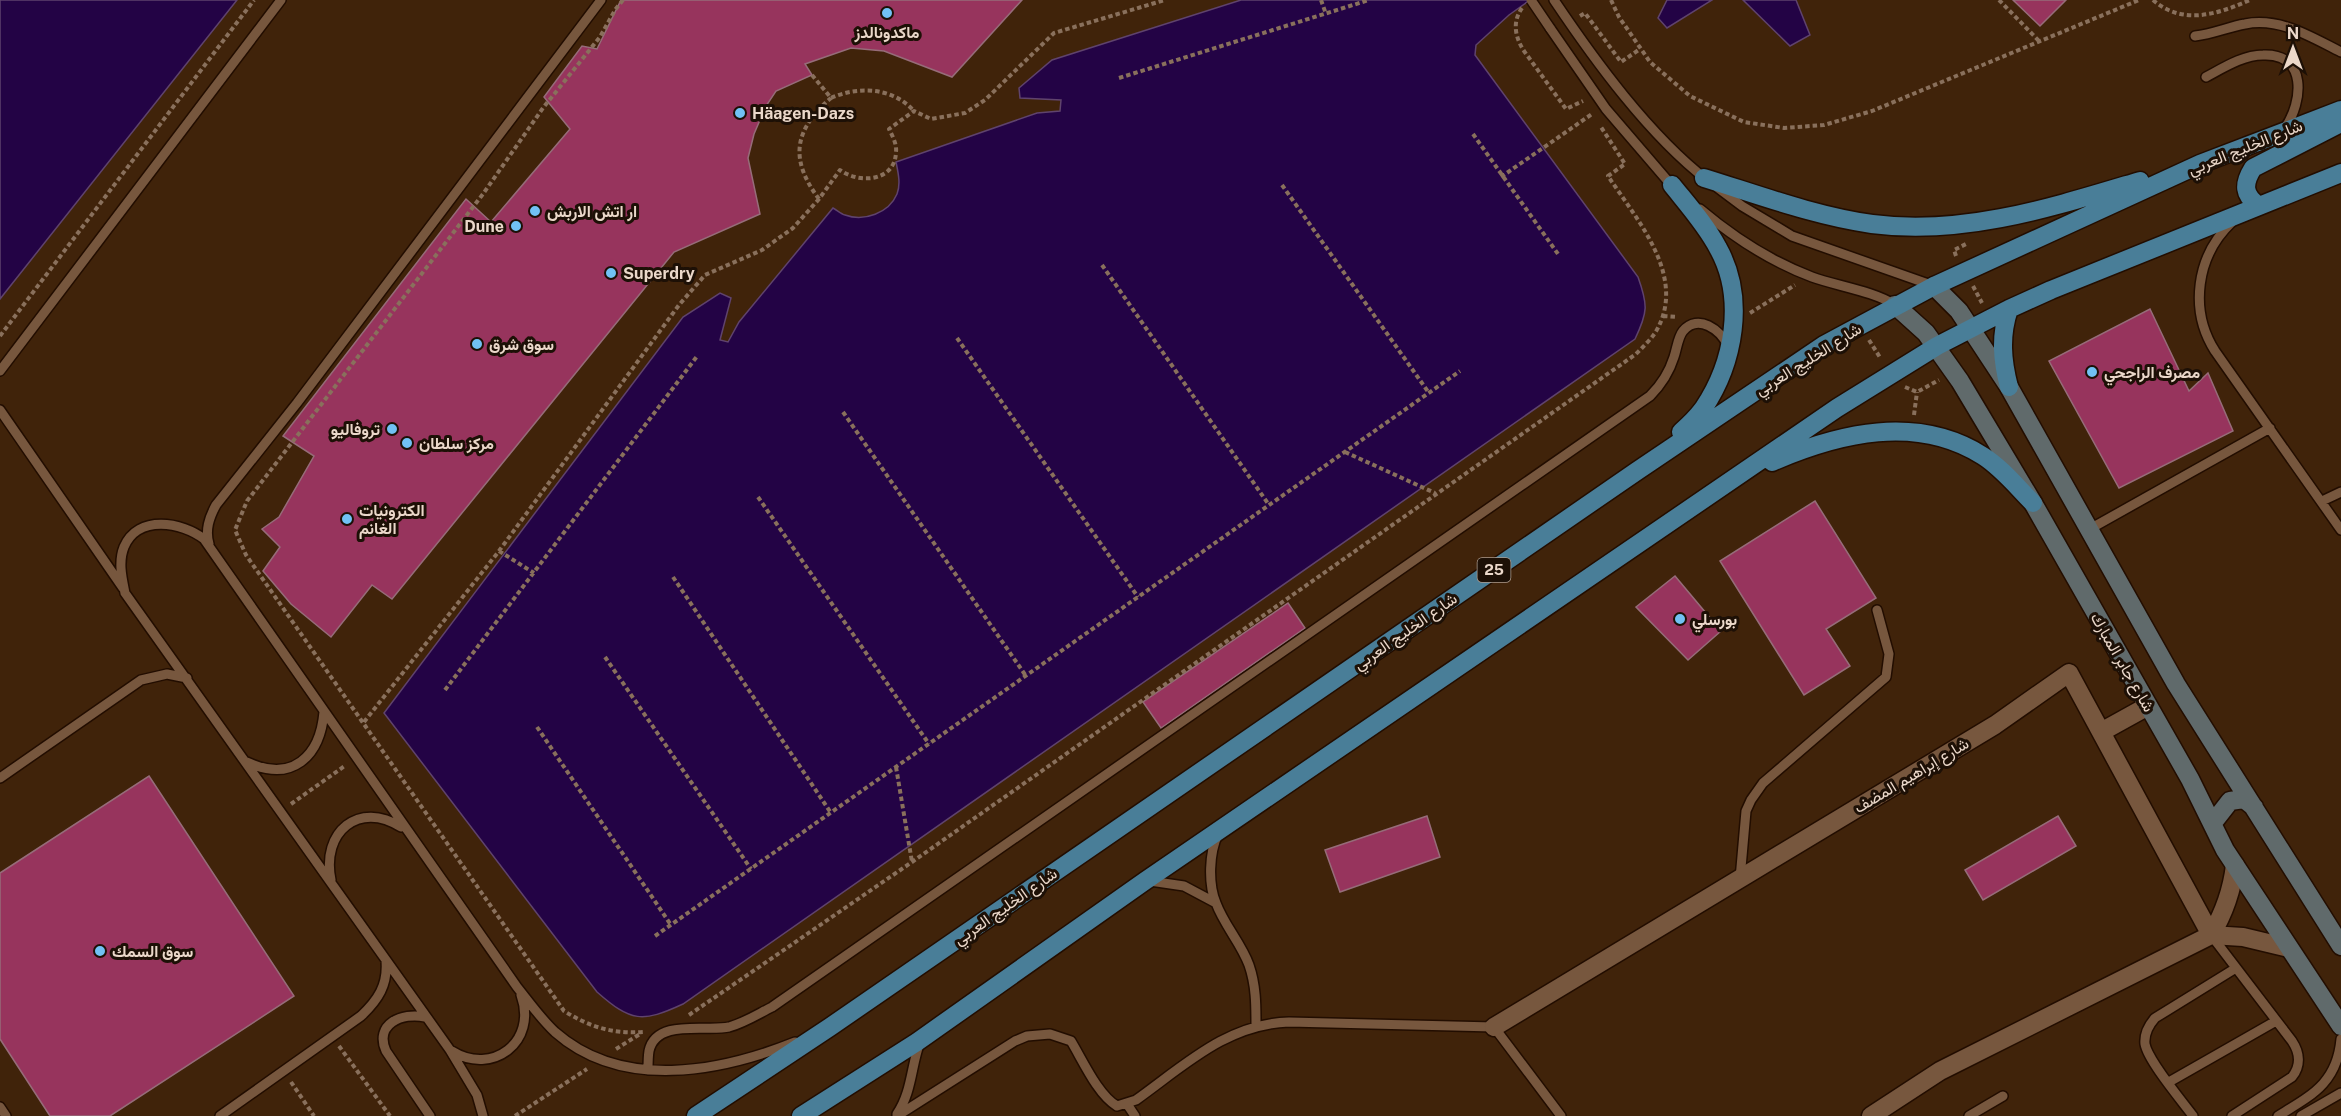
<svg xmlns="http://www.w3.org/2000/svg" width="2341" height="1116" font-family="'Public Sans',Vazirmatn,sans-serif">
	<style>
		.water { fill: #230345; stroke: #5f436d; stroke-width: 1.5 }
		.building { fill: #97345d; stroke: #966c79; stroke-width: 1.5 }
		.lines { fill: none; stroke-linecap: round; stroke-linejoin: round }
		.service-casing { stroke: #220d00; stroke-width: 12 }
		.minor-casing { stroke: #220d00; stroke-width: 21 }
		.secondary-casing { stroke: #220d00; stroke-width: 21 }
		.primary-casing { stroke: #220d00; stroke-width: 21 }
		.path { stroke: #89705c; stroke-width: 4; stroke-dasharray: 4.5 3; stroke-linecap: butt }
		.service { stroke: #77573e; stroke-width: 9 }
		.minor { stroke: #77573e; stroke-width: 18 }
		.secondary { stroke: #606a6b; stroke-width: 18 }
		.primary { stroke: #497e98; stroke-width: 18 }
		.service-bridge-casing { stroke: #220d00; stroke-width: 12; stroke-linecap: butt }
		.service-bridge { stroke: #77573e; stroke-width: 9 }
		.poi-dot { fill: #71c1f4; stroke: #1d1006; stroke-width: 2 }
		.labels { text-anchor: middle; stroke-width: 6; stroke-linejoin: round; paint-order: stroke }
		.shield { fill: #1d1006; stroke: #ad9c8f; stroke-width: 1.5 }
		.shield-label { font-size: 15px; font-weight: bold; fill: #ebd8ca }
		.poi-label { font-size: 16px; font-weight: bold; fill: #ebd8ca; stroke: #1d1006; text-anchor: start }
		.street-label { font-size: 16px; fill: #ebd8ca; stroke: #1d1006 }
	</style>
	<rect width="100%" height="100%" fill="#40230a"/>
	<path class="water" d="M0,0H237L0,299Z
		M1241,0H1530L1509,15L1476,45L1475,55L1638,277C1648,305 1648,312 1635,339L683,1004C642,1023 631,1022 597,992L384,713L683,317L720,293L731,298L720,340L728,342L739,322L833,208C837,210 841,214 845,215C864,222 889,213 897,194C901,184 898,172 896,162L1037,113L1060,111L1061,100L1020,98L1019,88L1052,60Z
		M1667,0H1712L1667,28L1658,18Z
		M1743,0H1796L1810,35L1790,46Z"/>
	<path class="building" d="M621,0H1022L952,77L884,51L851,48L805,64L812,75L776,91L766,106L754,134L748,158L760,214L674,252L392,599L372,585L331,637L291,604L263,571L280,547L262,529L279,517L314,456L283,436L466,199L491,222L570,129L544,97L582,46L597,49Z
		M2013,0H2066L2040,26Z
		M2150,309L2189,391L2208,373L2233,431L2119,488L2049,361Z
		M1815,501L1876,598L1826,629L1850,666L1804,695L1720,561Z
		M1675,576L1721,631L1688,660L1636,607Z
		M1288,603L1305,628L1161,728L1143,702Z
		M149,776L294,996L110,1116H50L0,1039V873Z
		M1427,816L1440,857L1340,892L1325,850Z
		M2058,816L2076,846L1983,900L1965,870Z"/>
	<g class="lines">
		<g class="service-casing">
			<path id="service" d="M1554,0C1595,61 1649,135 1707,180
				M1550,28L1606,109L1673,187
				M2195,36C2213,34 2228,27 2245,24C2280,17 2311,37 2341,52
				M2206,77C2223,68 2243,55 2263,55C2308,53 2303,102 2285,128
				M1718,188L1742,206L1792,236L1934,286
				M1700,209C1732,236 1772,262 1812,277C1837,286 1873,291 1895,305
				M2232,222C2196,256 2189,310 2215,351L2341,530
				M0,371L281,0
				M0,410L123,588
				M2322,501L2341,492
				M2088,530L2270,428
				M209,544C205,530 209,518 216,505L297,403L601,0
				M247,762C292,783 320,757 324,712
				M0,778L141,680L167,674L187,678
				M1218,834C1209,853 1208,884 1216,903C1224,925 1241,943 1249,965C1256,985 1256,1005 1256,1025
				M1740,879L1746,811L1751,800L1763,783L1886,677L1889,654L1877,610
				M331,880C321,832 359,800 401,827
				M1150,881L1184,886L1216,903
				M2211,935L2292,1041C2300,1053 2301,1066 2292,1077L2232,1116
				M425,1017C402,1012 374,1024 386,1051L430,1116
				M452,1051C492,1076 538,1042 521,995
				M648,1070C648,1064 648,1057 649,1051C656,1018 707,1032 729,1027C744,1023 758,1014 772,1007L1650,396C1662,384 1669,373 1674,357C1677,348 1678,337 1683,331C1698,313 1721,330 1728,346
				M2169,1082L2276,1021
				M1127,1104L1135,1116
				M0,1107L6,1116
				M897,1114C912,1092 911,1066 920,1042
				M220,1116L361,1016C378,1000 388,985 386,961
				M483,1116L477,1095L450,1050L125,593C122,578 118,562 124,547C138,514 182,522 204,539L517,987C529,1002 541,1019 555,1032C622,1091 720,1072 795,1042
				M897,1116L1015,1041L1027,1036L1050,1034L1071,1041C1083,1061 1098,1095 1117,1106L1136,1100C1185,1065 1227,1024 1289,1022L1494,1027L1561,1116
				M1969,1116L2003,1096
				M2193,1116C2182,1101 2148,1061 2145,1044C2144,1034 2148,1026 2155,1018L2236,968
				M2278,1116C2312,1095 2337,1083 2341,1039
				M2301,1116L2341,1093"/>
		</g>
		<g class="minor-casing">
			<path id="minor" d="M2101,732L2148,706
				M2211,935C2224,913 2232,891 2235,865
				M1494,1027L1995,725L2069,673L2211,935
				M1871,1116L1940,1071L2211,935L2243,937L2289,948"/>
		</g>
		<g class="secondary-casing">
			<path id="secondary" d="M1934,286L1959,311L2009,387L2176,684L2341,946
				M1895,305L1926,333L1960,381L2033,503L2190,779L2225,850L2341,1026
				M2212,824L2230,801L2244,799L2254,807"/>
		</g>
		<g class="primary-casing">
			<path id="primary" d="M1704,178C1759,195 1815,216 1872,224C1964,236 2053,207 2140,181
				M1672,185C1688,205 1706,225 1718,248C1746,298 1734,363 1703,409C1697,417 1689,425 1681,432
				M2259,206C2243,195 2243,184 2253,168L2341,123
				M2009,309C2000,336 2002,360 2009,387
				M1772,462C1839,433 1917,414 1983,456C2002,468 2017,487 2033,503
				M696,1116L830,1027L1637,471L1824,345L1934,286L2200,164L2341,110
				M801,1116L917,1042L1145,881L1837,408L1937,346L2009,309L2051,290L2341,173"/>
		</g>
		<path class="path" d="M623,0L615,10L600,37L543,108L483,194L247,501L235,530L246,555L564,1011C590,1027 612,1034 643,1032
			M1321,0L1326,14
			M1611,0L1619,17L1650,62L1690,96L1744,122L1784,128L1824,125L1872,111L2139,0
			M1999,0L2039,41
			M2153,0C2183,26 2218,14 2250,0
			M1522,8C1512,22 1515,37 1524,51L1566,109L1583,101
			M1580,16L1585,13L1621,62L1640,49
			M812,75L831,98C858,86 892,87 914,111
			M1119,78L1369,0
			M1473,134L1558,254
			M1501,177L1592,114
			M1282,185L1429,393
			M819,199C789,159 794,130 831,98
			M1956,256L1954,250L1968,243
			M1102,265L1269,505
			M1973,286L1982,303
			M1750,313L1795,285
			M1663,316L1677,317
			M0,336L254,0
			M957,338L1138,597
			M1869,340L1881,359
			M1905,387L1917,392L1939,380
			M843,412L1026,676
			M1914,415L1917,392
			M1345,452L1435,493
			M758,497L929,744
			M499,551L534,573
			M673,577L831,813
			M605,657L751,869
			M445,690L698,355
			M364,722L499,551L679,305L705,275L762,250L793,228L819,199L840,170C859,184 895,182 896,152C897,144 892,135 889,129L914,111L931,119L965,113L985,100L1054,33L1165,0
			M537,727L671,925
			M896,767L912,862
			M291,804L346,765
			M655,936L1460,371
			M689,1015L912,862L1636,354C1643,347 1650,340 1655,333C1689,278 1637,220 1608,176L1625,164L1601,127
			M339,1046L390,1116
			M616,1049L640,1034
			M291,1082L314,1116
			M515,1116L587,1069"/>
		<use href="#service" class="service"/>
		<use href="#minor" class="minor"/>
		<use href="#secondary" class="secondary"/>
		<use href="#primary" class="primary"/>
		<g class="service-bridge-casing">
			<path id="service-bridge" d="M1531,0L1550,28"/>
		</g>
		<use href="#service-bridge" class="service-bridge"/>
	</g>
	<g class="poi-dot">
		<circle cx="887" cy="13" r="6"/>
		<circle cx="740" cy="113" r="6"/>
		<circle cx="535" cy="211" r="6"/>
		<circle cx="516" cy="226" r="6"/>
		<circle cx="611" cy="273" r="6"/>
		<circle cx="477" cy="344" r="6"/>
		<circle cx="2092" cy="372" r="6"/>
		<circle cx="392" cy="429" r="6"/>
		<circle cx="407" cy="443" r="6"/>
		<circle cx="347" cy="519" r="6"/>
		<circle cx="1680" cy="619" r="6"/>
		<circle cx="100" cy="951" r="6"/>
	</g>
	<g class="labels">
		<rect class="shield" x="1477.5" y="558" width="33" height="24" rx="4.5"/>
		<g class="shield-label">
			<text x="1494" y="575">25</text>
		</g>
		<g class="poi-label">
			<text x="887" y="38" text-anchor="middle">ماكدونالدز</text>
			<text x="752" y="119">Häagen-Dazs</text>
			<text x="547" y="217">ار اتش الاربش</text>
			<text x="504" y="232" text-anchor="end">Dune</text>
			<text x="623" y="279">Superdry</text>
			<text x="489" y="350">سوق شرق</text>
			<text x="2104" y="378">مصرف الراجحي</text>
			<text x="380" y="435" text-anchor="end">تروفاليو</text>
			<text x="419" y="449">مركز سلطان</text>
			<text x="359" y="516">الكترونيات<tspan x="359" dy="18">الغانم</tspan></text>
			<text x="1692" y="625">بورسلي</text>
			<text x="112" y="957">سوق السمك</text>
		</g>
		<g class="street-label">
			<text transform="translate(2245 147) rotate(-22)" y="6">شارع الخليج العربي</text>
			<text transform="translate(1808 359) rotate(-32)" y="6">شارع الخليج العربي</text>
			<text transform="translate(1405 631) rotate(-35)" y="6">شارع الخليج العربي</text>
			<text transform="translate(2123 662) rotate(60)" y="6">شارع جابر المبارك</text>
			<text transform="translate(1911 775) rotate(-31)" y="6">شارع إبراهيم المضف</text>
			<text transform="translate(1005 906) rotate(-35)" y="6">شارع الخليج العربي</text>
		</g>
	</g>
	<g transform="translate(2293 48)" stroke="#1d1006" stroke-width="4.5" paint-order="stroke">
	<path d="M0-4.5L10 22L0 15L-10 22Z" fill="#ebd8ca"/>
	<text y="-9" font-size="16" font-weight="bold" text-anchor="middle" fill="#ebd8ca">N</text>
	</g>
</svg>
